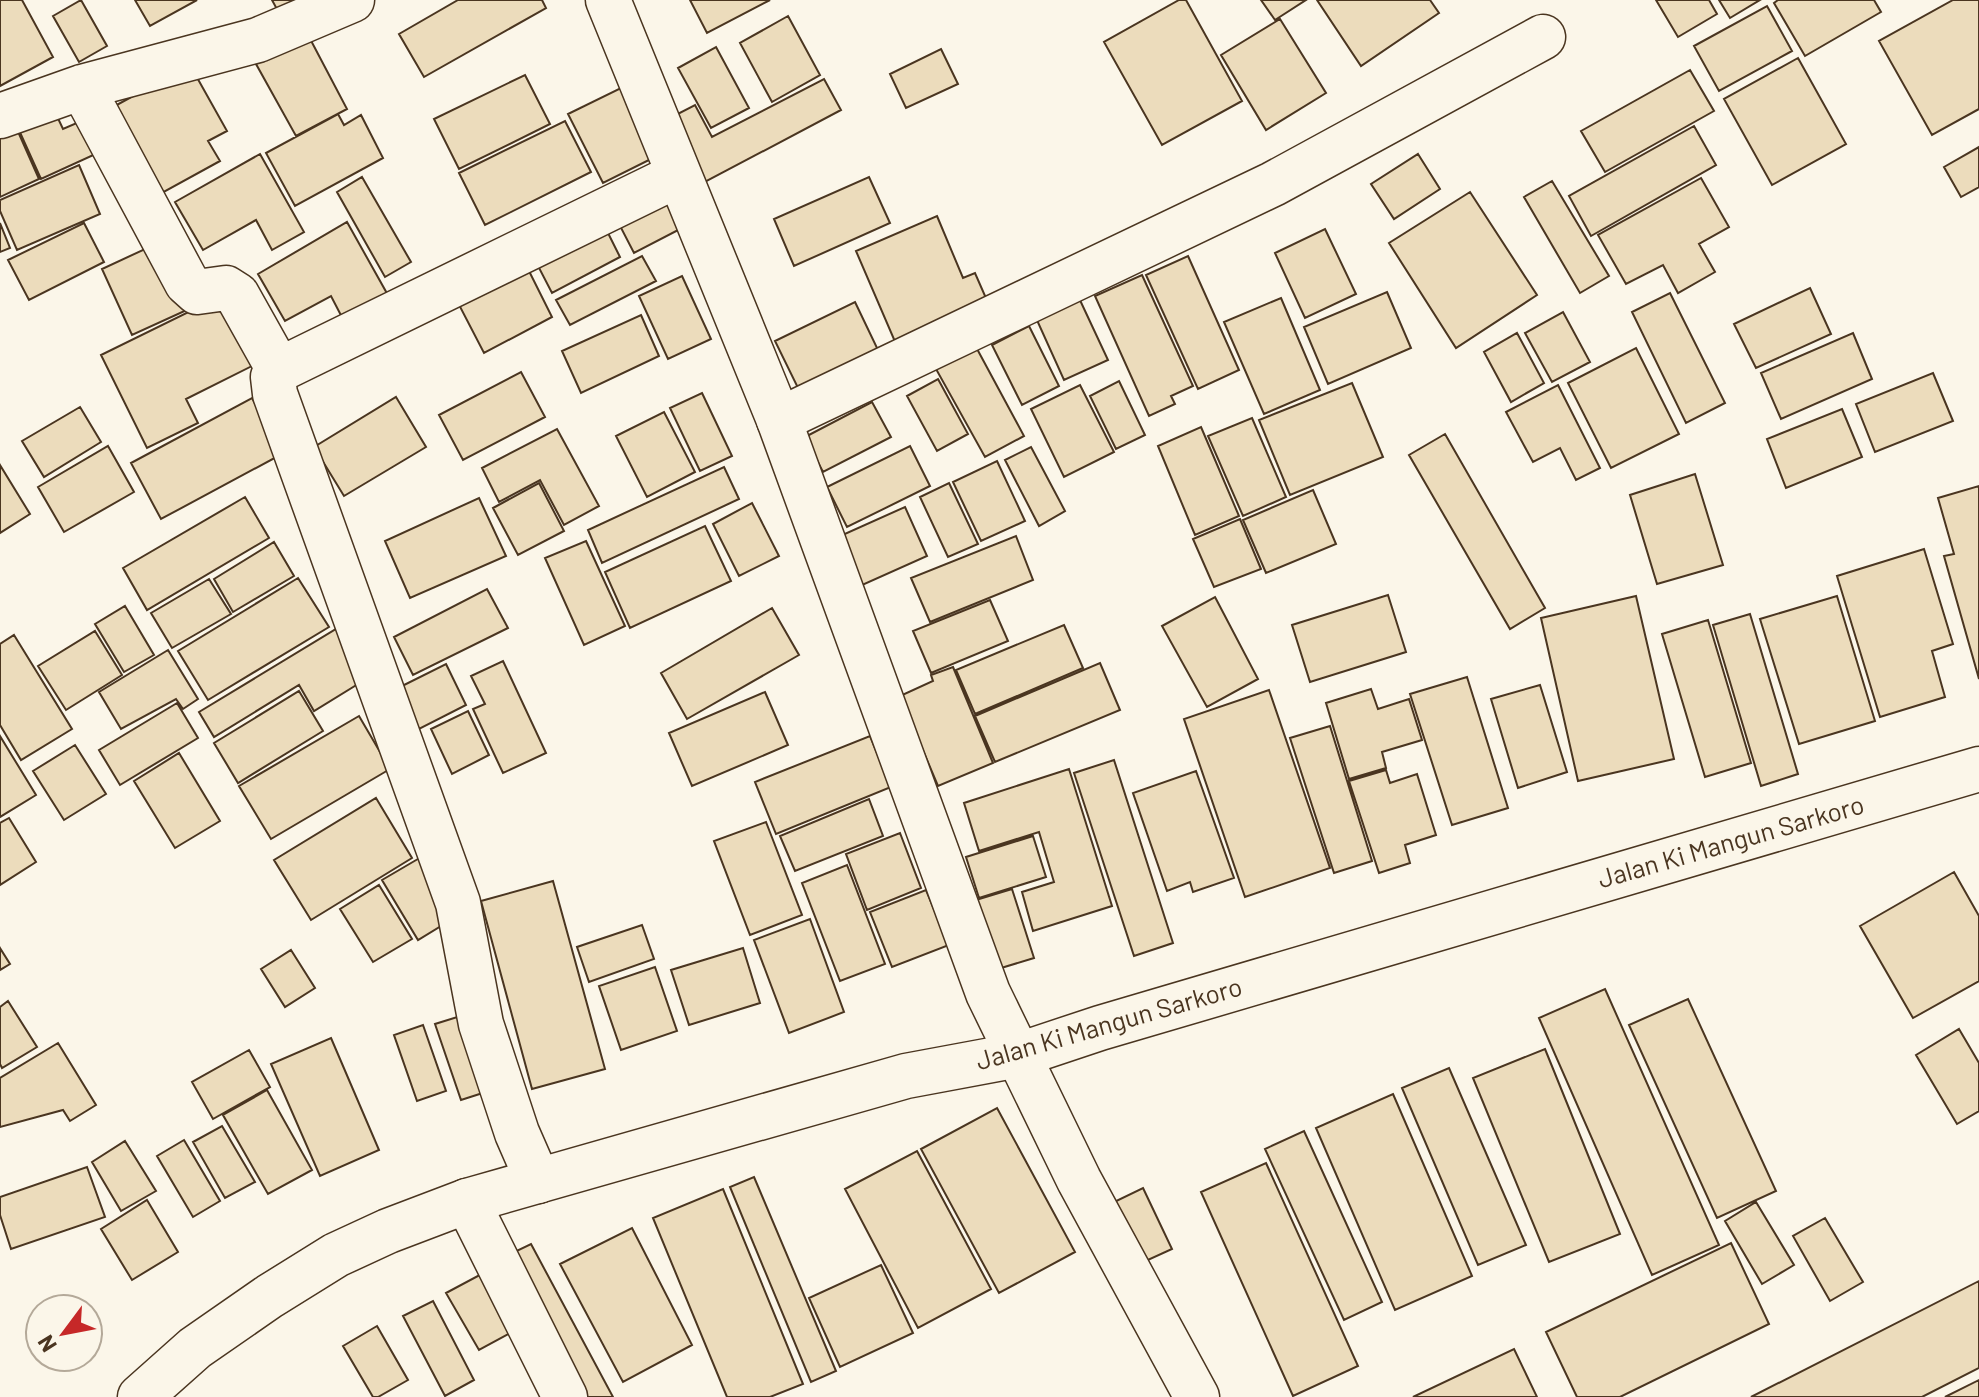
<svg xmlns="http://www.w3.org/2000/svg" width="1979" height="1397" font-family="Barlow,sans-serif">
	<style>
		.building { fill: #ecdcbc; stroke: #4a3520; stroke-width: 2 }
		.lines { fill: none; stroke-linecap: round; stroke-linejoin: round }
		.minor-casing { stroke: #4a3520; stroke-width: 47 }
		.tertiary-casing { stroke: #4a3520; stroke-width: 47 }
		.secondary-casing { stroke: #4a3520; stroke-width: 47 }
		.minor { stroke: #fbf6e9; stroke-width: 44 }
		.tertiary { stroke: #fbf6e9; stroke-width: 44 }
		.secondary { stroke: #fbf6e9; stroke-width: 44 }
		.labels { text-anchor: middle; stroke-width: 6; stroke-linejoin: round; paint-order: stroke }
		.street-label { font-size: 26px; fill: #4a3520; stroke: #fbf6e9 }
	</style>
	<rect width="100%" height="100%" fill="#fbf6e9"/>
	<path class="building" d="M0,0H22L53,57L0,86Z
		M81,0L107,46L79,62L53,16Z
		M135,0H197L150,26Z
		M272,0H304L279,13Z
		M458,0H542L546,8L424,77L399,34Z
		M690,0H770L707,33Z
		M1179,0H1186L1242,101L1162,145L1104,42Z
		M1261,0H1306L1275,20Z
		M1317,0H1430L1439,13L1361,66Z
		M1656,0H1709L1717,14L1678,37Z
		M1719,0H1760L1730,18Z
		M1778,0H1874L1881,12L1805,56L1774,3Z
		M1953,0H1979V109L1932,135L1879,41Z
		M1767,6L1792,51L1719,91L1694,46Z
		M788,16L820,75L772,102L740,43Z
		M1280,19L1326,93L1266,130L1221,55Z
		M307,33L347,109L296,136L251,55Z
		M716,47L749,108L711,128L678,68Z
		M941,49L958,84L906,108L890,74Z
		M1798,58L1846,144L1772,185L1724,99Z
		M190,65L227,131L208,141L220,161L151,199L102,113Z
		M1690,70L1714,111L1605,172L1581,131Z
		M525,75L550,124L459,169L434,119Z
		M824,79L841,110L701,184L668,119L695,105L712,137Z
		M625,86L659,155L603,183L568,114Z
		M55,112L63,129L86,119L100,152L41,179L18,128Z
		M338,114L344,125L361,115L383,158L295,206L266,153Z
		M565,121L591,172L485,225L459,173Z
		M1694,126L1716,165L1591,236L1569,196Z
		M16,127L39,179L0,197V134Z
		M1979,147V187L1961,197L1944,167Z
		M260,154L304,232L272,250L256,220L203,250L175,202Z
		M1418,154L1440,189L1394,219L1371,184Z
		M79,165L100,214L17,250L0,211V200Z
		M362,177L411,262L385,277L337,192Z
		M869,177L890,223L794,266L774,219Z
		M1701,178L1729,227L1699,244L1715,272L1678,293L1663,265L1626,284L1598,235Z
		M1552,181L1609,276L1580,293L1524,197Z
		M1470,192L1537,295L1456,348L1389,243Z
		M668,196L684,227L634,253L618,222Z
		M937,216L963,278L975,273L989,305L896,344L856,251Z
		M347,222L389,297L345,323L331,296L285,321L258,274Z
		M0,223L10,248L0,252Z
		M84,223L104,262L29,300L8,260Z
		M606,229L620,257L552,293L537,264Z
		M1325,229L1356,294L1305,318L1275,253Z
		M158,243L189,309L132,335L102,269Z
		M642,256L656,281L570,325L556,300Z
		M1188,256L1239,370L1198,389L1146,275Z
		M525,263L552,317L484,353L456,299Z
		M1142,275L1193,386L1171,396L1175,404L1149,416L1095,296Z
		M682,276L711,339L668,359L639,296Z
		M1810,288L1831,334L1756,368L1734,324Z
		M1387,292L1411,348L1328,384L1304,327Z
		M1670,293L1725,403L1686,423L1632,312Z
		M223,295L258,363L186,399L198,423L147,448L101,355Z
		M1079,298L1108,360L1064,380L1036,318Z
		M1281,298L1320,390L1264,414L1224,322Z
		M855,302L878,350L799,390L775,341Z
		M1563,312L1590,362L1552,382L1525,333Z
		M641,315L659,356L581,393L562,351Z
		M1029,326L1059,386L1022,405L992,345Z
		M1517,333L1544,383L1511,402L1484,352Z
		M1853,333L1872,379L1781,419L1761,373Z
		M976,347L1024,436L985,457L936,369Z
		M1636,348L1679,434L1611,468L1568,383Z
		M521,372L545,417L463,460L439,415Z
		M1933,373L1953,421L1875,452L1856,404Z
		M938,379L968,434L937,451L907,396Z
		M1119,381L1145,435L1116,449L1090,396Z
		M1352,383L1383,457L1290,495L1259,420Z
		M1080,385L1114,452L1064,477L1031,409Z
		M1558,385L1600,468L1576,480L1560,448L1533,462L1506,412Z
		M702,393L732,456L700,471L670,408Z
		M396,397L426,447L344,496L314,447Z
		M252,398L282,454L161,519L131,463Z
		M872,402L891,437L823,472L805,437Z
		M80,407L101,442L44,477L22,441Z
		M1842,409L1862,457L1786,488L1767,439Z
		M664,412L695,472L647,497L616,436Z
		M1252,418L1286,497L1243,516L1208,436Z
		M1201,427L1239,516L1195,535L1158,446Z
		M557,429L599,506L564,525L540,480L499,502L482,468Z
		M1445,434L1545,608L1510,629L1409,455Z
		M108,446L134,492L64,532L38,487Z
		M910,446L930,486L847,527L827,487Z
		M1031,447L1065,511L1039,526L1005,460Z
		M997,461L1025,521L981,541L953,482Z
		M0,465L30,514L0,533Z
		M724,467L739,499L602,563L588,530Z
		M1695,474L1723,565L1657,584L1630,495Z
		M539,483L564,531L518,555L493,508Z
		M949,483L978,544L948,557L920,497Z
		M1979,486V679L1944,556L1954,554L1938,498Z
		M1313,490L1336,544L1266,573L1243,520Z
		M245,497L269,538L147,610L123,568Z
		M479,498L506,556L410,598L385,541Z
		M752,503L779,556L739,576L713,524Z
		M905,507L927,556L860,586L838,537Z
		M1240,519L1261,569L1214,587L1193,539Z
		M705,526L731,581L630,628L605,572Z
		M1016,536L1033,580L930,622L911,578Z
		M586,541L625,626L584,645L545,558Z
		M274,542L294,576L233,612L214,579Z
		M1924,549L1953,644L1932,651L1945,697L1880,717L1837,576Z
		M298,578L329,627L208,700L178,651Z
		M209,579L231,614L172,648L151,613Z
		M487,589L508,628L413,675L394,637Z
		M1388,595L1406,652L1310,682L1292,625Z
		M1636,596L1674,759L1578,781L1541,618Z
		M1837,596L1875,721L1799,744L1760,619Z
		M1215,597L1258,679L1207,707L1162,626Z
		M990,600L1008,641L931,673L913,631Z
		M125,606L154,655L124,672L95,624Z
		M772,608L799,655L687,719L661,673Z
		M1750,614L1798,774L1761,786L1713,625Z
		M1708,620L1751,763L1705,777L1662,634Z
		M1064,625L1083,668L975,714L956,670Z
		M341,626L371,676L314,711L299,685L214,737L199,712Z
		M95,631L122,675L66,710L38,666Z
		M14,635L72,729L21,760L0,725V644Z
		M168,650L198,699L183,709L176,699L121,729L99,692Z
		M503,661L546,753L503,773L473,709L485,704L471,676Z
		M1100,663L1120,710L995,762L975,716Z
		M446,664L466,705L419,729L398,688Z
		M953,667L993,763L938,786L900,696L933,681L931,675Z
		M1467,677L1508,808L1452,825L1410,694Z
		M1540,685L1567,772L1518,788L1491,699Z
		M1371,689L1378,709L1409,699L1422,740L1382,752L1386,768L1349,779L1326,703Z
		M1269,690L1330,868L1245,897L1184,719Z
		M299,691L323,731L238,783L214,743Z
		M765,692L788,745L692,786L669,733Z
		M177,703L198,738L120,785L99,750Z
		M468,711L489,755L452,774L431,729Z
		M359,716L390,769L271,839L239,786Z
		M1330,726L1372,861L1334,873L1290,738Z
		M0,736L36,795L0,817Z
		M870,736L891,787L776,834L755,782Z
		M75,745L106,794L64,820L33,771Z
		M179,753L220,821L175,848L134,781Z
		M1114,760L1173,943L1134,956L1074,773Z
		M1069,769L1112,906L1033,931L1022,892L1054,882L1039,832L979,851L964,803Z
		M1386,770L1390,783L1417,774L1436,835L1405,845L1410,863L1379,873L1349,781Z
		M1196,771L1234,878L1193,892L1190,882L1167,891L1133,793Z
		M376,798L412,858L311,920L274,860Z
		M869,799L883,836L795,871L780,836Z
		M9,818L36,862L0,885V823Z
		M766,822L802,915L750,935L714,841Z
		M900,833L921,888L867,910L846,854Z
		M1033,836L1046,877L979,898L966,857Z
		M423,856L459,915L418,940L382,880Z
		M847,865L885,964L840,981L802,883Z
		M1954,872L1979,916V981L1913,1018L1860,926Z
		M553,881L605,1069L532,1089L481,901Z
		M379,885L412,939L373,962L340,909Z
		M1012,889L1034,958L988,972L966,903Z
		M926,890L949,945L892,967L870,912Z
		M810,919L844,1012L789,1033L754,940Z
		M642,925L654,959L589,982L577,947Z
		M0,948L10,964L0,970Z
		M743,948L760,1003L689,1025L671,970Z
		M291,950L315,988L285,1007L261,969Z
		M655,967L677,1031L621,1050L599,986Z
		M1605,989L1719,1245L1652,1275L1539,1018Z
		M1688,999L1776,1191L1717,1218L1629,1025Z
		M8,1001L37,1047L2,1068L0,1064V1007Z
		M467,1014L492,1090L461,1100L435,1024Z
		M423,1025L446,1091L417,1101L394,1035Z
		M1959,1029L1979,1063V1111L1957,1124L1916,1055Z
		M331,1038L379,1150L320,1176L271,1064Z
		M58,1043L96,1105L70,1121L63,1110L0,1127V1078Z
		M1545,1049L1620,1234L1549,1262L1473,1078Z
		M249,1050L270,1087L213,1119L192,1082Z
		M1449,1068L1526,1245L1478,1265L1402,1088Z
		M267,1090L312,1170L268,1194L223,1115Z
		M1393,1094L1472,1276L1395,1310L1316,1128Z
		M997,1108L1075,1252L999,1293L921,1149Z
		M222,1126L255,1182L225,1198L193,1142Z
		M1304,1131L1382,1302L1344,1320L1265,1149Z
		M184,1140L220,1201L193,1217L157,1156Z
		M125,1141L156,1191L121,1211L92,1162Z
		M917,1151L991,1289L918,1328L845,1189Z
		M1266,1163L1358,1366L1293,1396L1201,1192Z
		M87,1167L105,1217L11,1249L0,1215V1197Z
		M754,1177L836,1371L811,1382L730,1187Z
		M1143,1188L1172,1249L1137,1265L1110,1204Z
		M723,1189L803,1384L770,1397H727L653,1218Z
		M147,1200L178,1252L132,1280L101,1229Z
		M1756,1202L1794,1265L1762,1284L1725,1221Z
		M1825,1218L1863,1282L1830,1301L1793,1236Z
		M632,1228L692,1345L623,1382L560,1264Z
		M1731,1243L1769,1324L1620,1397H1577L1546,1332Z
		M531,1244L613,1397H577L504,1257Z
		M881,1265L913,1333L840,1367L809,1298Z
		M489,1270L521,1327L479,1350L446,1293Z
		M1979,1281V1368L1922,1397H1751Z
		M433,1301L474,1380L445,1396L403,1316Z
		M377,1326L408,1380L378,1397H373L343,1346Z
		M1514,1349L1537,1397H1413Z
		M1979,1380V1397H1945Z"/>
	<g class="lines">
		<g class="minor-casing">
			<path id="minor" d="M82,87L187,283L197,292L226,288L237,295L279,370
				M0,116L82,87L258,40L352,0
				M779,420L1273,184L1543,37
				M538,1181L517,1133L481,1024L458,903L275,394L273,377L279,370L678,175
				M467,1201L565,1397"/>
		</g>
		<g class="tertiary-casing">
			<path id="tertiary" d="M608,0L779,420L988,993L1079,1180L1197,1397"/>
		</g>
		<g class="secondary-casing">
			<path id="secondary" d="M140,1397L195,1348L270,1296L336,1255L388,1231L467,1201L906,1076L1019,1055L1100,1028L1979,769"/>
		</g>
		<use href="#minor" class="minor"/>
		<use href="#tertiary" class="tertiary"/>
		<use href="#secondary" class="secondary"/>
	</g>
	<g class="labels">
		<g class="street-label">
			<text transform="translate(1731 842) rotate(-16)" y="9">Jalan Ki Mangun Sarkoro</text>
			<text transform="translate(1109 1024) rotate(-16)" y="9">Jalan Ki Mangun Sarkoro</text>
		</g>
	</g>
	<g transform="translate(64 1333) rotate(238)"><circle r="38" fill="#fbf6e9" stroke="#b4a999" stroke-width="2"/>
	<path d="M0-6L14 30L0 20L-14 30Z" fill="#c62828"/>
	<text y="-12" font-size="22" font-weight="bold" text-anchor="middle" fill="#4a3520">N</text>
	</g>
</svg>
